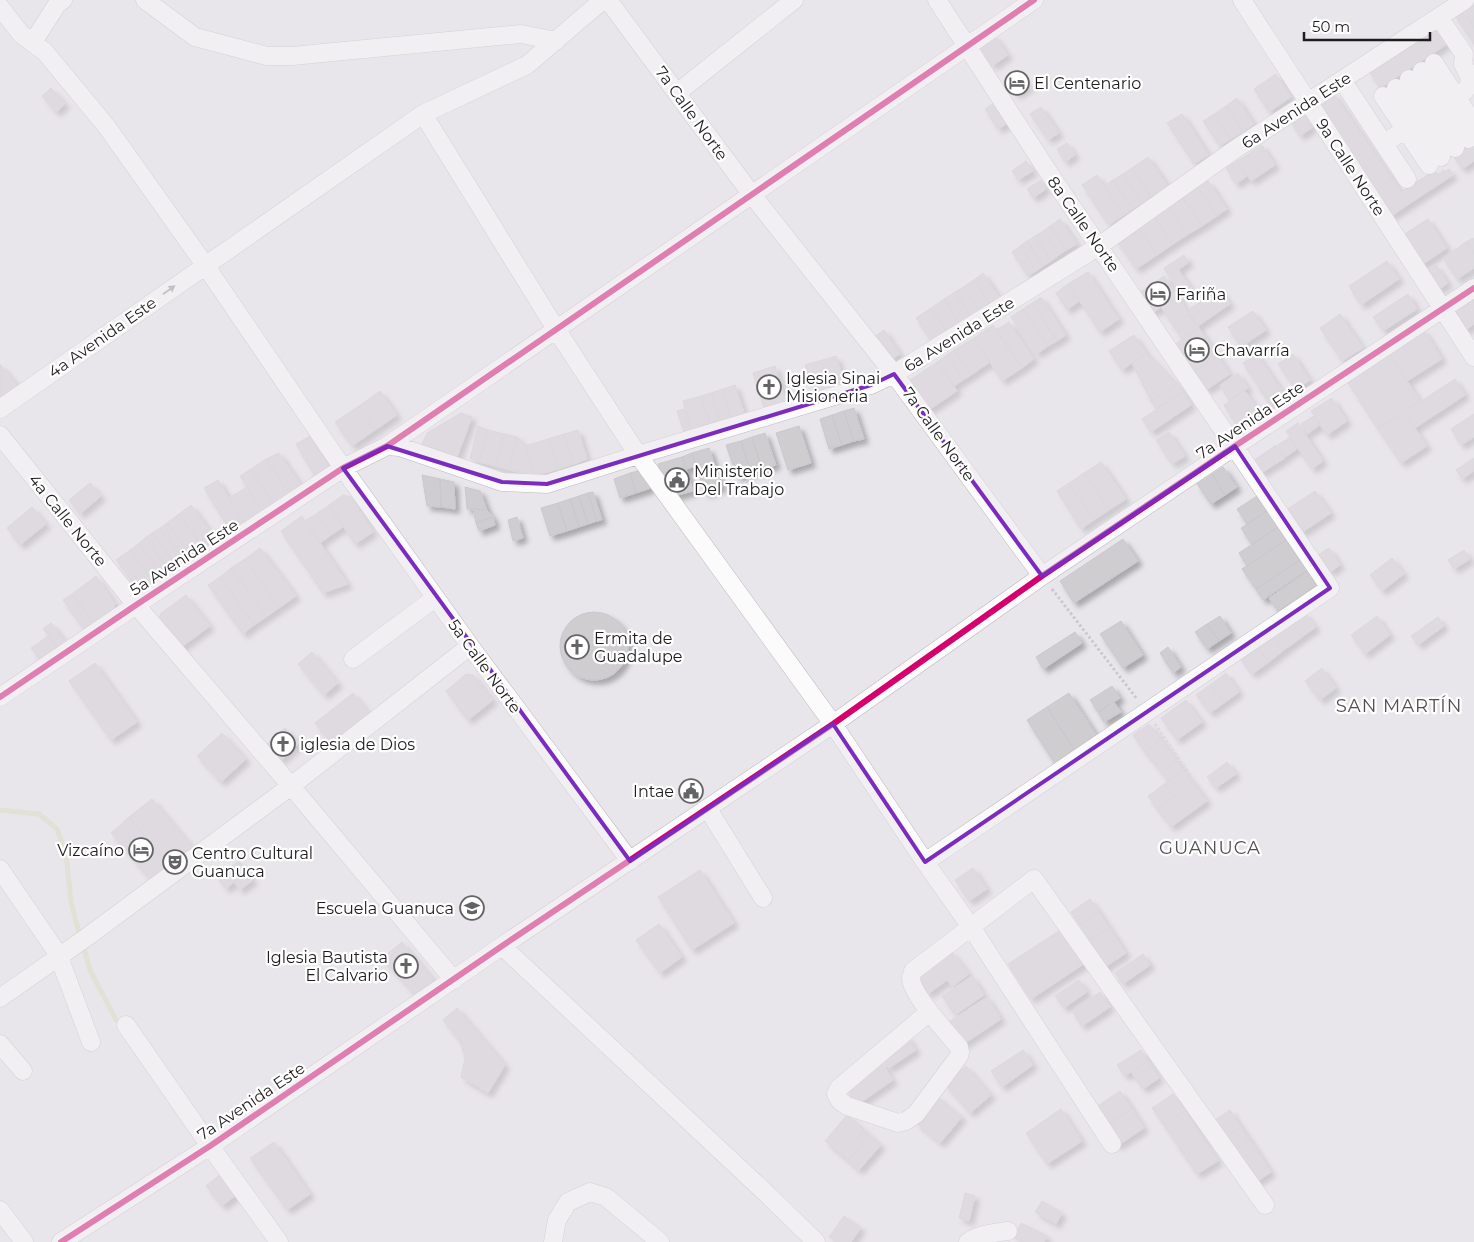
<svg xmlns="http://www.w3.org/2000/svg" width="1474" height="1242" font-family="Montserrat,sans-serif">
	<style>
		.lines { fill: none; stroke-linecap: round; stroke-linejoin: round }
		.stream { stroke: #d8dbbc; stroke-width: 5 }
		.building { fill: #d0cdd1; stroke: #cac8ce; filter: url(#shadow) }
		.minor-casing { stroke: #bab9bb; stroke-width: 19 }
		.path { stroke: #c8c7d4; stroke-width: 3; stroke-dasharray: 2.5 2.5; stroke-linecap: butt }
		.minor { stroke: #fcfbfc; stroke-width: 18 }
		.cycleway-casing { stroke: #fff; stroke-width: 9 }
		.cycleway { stroke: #d6006c; stroke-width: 6 }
		.oneway { fill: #989798 }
		.marked { fill: none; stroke: #7b2cbf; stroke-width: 4; stroke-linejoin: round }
		.labels { text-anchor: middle; stroke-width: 4.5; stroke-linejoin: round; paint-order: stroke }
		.poi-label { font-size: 16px; fill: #1d1d1d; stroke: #fff; text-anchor: start }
		.street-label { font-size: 16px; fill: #1d1d1d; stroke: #fff }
		.neighbourhood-label { font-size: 18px; letter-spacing: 1px; fill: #505050; stroke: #fff }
	</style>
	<defs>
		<filter id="shadow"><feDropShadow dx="4.5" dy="4.5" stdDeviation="2.5" flood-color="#0004"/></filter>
	</defs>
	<rect width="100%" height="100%" fill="#e9e6eb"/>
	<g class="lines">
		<path class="stream" d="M0,810L39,814L57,829L66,854L71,902L80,937
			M83,945L90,970L116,1020"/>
	</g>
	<path class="building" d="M1474,5V26L1464,11Z
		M1461,10L1474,28V44L1454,14Z
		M1435,27L1447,44L1380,88L1369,71Z
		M994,35L1008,55L992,66L979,45Z
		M1018,70L1029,87L1016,95L1005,79Z
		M1276,74L1291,97L1269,112L1254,89Z
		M51,88L65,104L56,112L42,96Z
		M1334,94L1401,192L1435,170L1437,175L1444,170L1445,172L1449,169L1453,175L1391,216L1317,105Z
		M1237,98L1254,124L1243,132L1226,106Z
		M997,101L1011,121L998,129L985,109Z
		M1226,106L1243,132L1231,139L1214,114Z
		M1041,107L1048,117L1037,124L1030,114Z
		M1303,111L1313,127L1300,136L1290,120Z
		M1182,114L1209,155L1194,164L1167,123Z
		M1214,114L1231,139L1220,146L1203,121Z
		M1048,117L1059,133L1048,140L1037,124Z
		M1474,142V161L1462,169L1453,155Z
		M1067,143L1075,155L1065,162L1057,149Z
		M1262,145L1275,165L1260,175L1247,155Z
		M1247,155L1260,175L1251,181L1237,161Z
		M1148,157L1168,186L1151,197L1132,168Z
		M1026,161L1033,171L1018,180L1012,171Z
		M1237,161L1247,176L1236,184L1226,168Z
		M1132,168L1151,197L1142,203L1123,174Z
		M1123,174L1142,203L1133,209L1113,180Z
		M1097,175L1124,215L1109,225L1082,185Z
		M1041,180L1046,189L1033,198L1027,189Z
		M1113,180L1133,209L1124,215L1104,186Z
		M1208,181L1227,209L1217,216L1198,188Z
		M1196,185L1217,216L1202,226L1181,195Z
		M1181,195L1202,226L1187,235L1167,204Z
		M1167,204L1187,235L1173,244L1152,214Z
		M1152,214L1173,244L1157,255L1136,224Z
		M1060,219L1077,244L1066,250L1050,226Z
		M1428,219L1447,248L1420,266L1400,237Z
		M1136,224L1157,255L1136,269L1115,238Z
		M1050,226L1066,250L1059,255L1043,231Z
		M1043,231L1059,255L1051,261L1035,236Z
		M1035,236L1051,261L1043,266L1027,241Z
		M1473,238L1474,240V253L1466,242Z
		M1027,241L1043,266L1036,271L1020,246Z
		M1466,242L1474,253V268L1457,279L1443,258Z
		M1020,246L1036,271L1028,276L1012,252Z
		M1184,255L1189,262L1169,276L1164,268Z
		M1387,261L1399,279L1361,305L1349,286Z
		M1436,265L1448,283L1438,290L1426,272Z
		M1178,269L1191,288L1181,294L1169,276Z
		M1088,272L1119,319L1100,332L1068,284Z
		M983,273L1001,300L991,306L974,280Z
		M1164,276L1178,296L1152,313L1139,293Z
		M974,280L991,306L981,313L963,287Z
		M1068,284L1079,301L1067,310L1056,293Z
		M963,287L981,313L972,319L955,292Z
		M1220,289L1230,304L1198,326L1188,310Z
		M955,292L972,319L961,326L944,299Z
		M1408,294L1417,309L1383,331L1373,317Z
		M1178,296L1189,314L1173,325L1161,307Z
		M1041,297L1066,335L1057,341L1032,303Z
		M944,299L961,326L948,334L931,308Z
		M1474,299V324L1464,331L1452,313Z
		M1032,303L1057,341L1048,346L1023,309Z
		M931,308L948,334L933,344L916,318Z
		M1023,309L1048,346L1037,354L1011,317Z
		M1253,311L1266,330L1241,347L1228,327Z
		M1189,314L1199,328L1182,339L1173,325Z
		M1340,314L1363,348L1342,361L1320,328Z
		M1009,322L1034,359L1022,368L996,330Z
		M993,325L1022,368L1002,381L974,338Z
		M1199,328L1218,356L1194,372L1175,344Z
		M884,330L900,354L890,360L874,337Z
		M1424,330L1442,359L1407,381L1389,353Z
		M1134,335L1146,353L1122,370L1109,351Z
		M974,338L990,362L971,375L954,350Z
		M954,350L971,375L963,380L947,355Z
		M1146,353L1177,384L1151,401L1132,363Z
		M1389,353L1420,401L1378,429L1347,381Z
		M1257,354L1285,395L1270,405L1243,363Z
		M1293,354L1310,380L1295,389L1278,364Z
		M947,355L963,380L954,386L937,362Z
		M836,356L846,387L815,396L805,365Z
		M1218,356L1230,374L1206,390L1194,372Z
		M937,362L957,391L927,411L907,382Z
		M0,364L19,387L0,403Z
		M775,366L786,401L764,408L753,373Z
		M1238,373L1248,388L1229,400L1220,385Z
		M1455,379L1465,395L1415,428L1404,412Z
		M1177,384L1183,392L1156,409L1151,401Z
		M735,385L744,413L731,417L723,389Z
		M723,389L731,417L720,421L711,393Z
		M380,391L397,415L375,430L359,406Z
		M1245,391L1258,409L1236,424L1224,405Z
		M1183,392L1191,405L1151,432L1142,419Z
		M711,393L720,421L710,424L701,396Z
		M701,396L710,424L691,430L683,401Z
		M1332,398L1347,421L1327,435L1311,411Z
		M359,406L375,430L352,446L335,422Z
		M854,408L864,439L854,441L844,411Z
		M685,409L691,430L684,432L677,411Z
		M844,411L854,441L842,445L832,415Z
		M1404,412L1427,446L1401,463L1378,429Z
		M461,413L472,417L457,457L422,444L427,433Z
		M1474,414V437L1461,445L1451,429Z
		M832,415L842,445L829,449L820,419Z
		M1314,416L1320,425L1307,434L1301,424Z
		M1298,423L1323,461L1312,469L1286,431Z
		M478,426L488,430L479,462L470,459Z
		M799,426L811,463L788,470L776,433Z
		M488,430L504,434L495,466L479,462Z
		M578,430L587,459L574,464L564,434Z
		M1169,432L1185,456L1172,464L1156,440Z
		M765,433L776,465L762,469L752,437Z
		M504,434L517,437L509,470L495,466Z
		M564,434L574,464L558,469L548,439Z
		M310,436L328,465L326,472L316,478L296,444Z
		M517,437L525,446L535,476L509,470Z
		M752,437L762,469L751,473L741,441Z
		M1290,437L1297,449L1285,457L1278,445Z
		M548,439L558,469L535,476L525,446Z
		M741,441L751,473L737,477L726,445Z
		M1276,445L1285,458L1261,473L1253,461Z
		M709,448L722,487L705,493L692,453Z
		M279,453L305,491L293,499L266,459Z
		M692,453L696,466L686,469L682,457Z
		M682,457L693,491L670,497L658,464Z
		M1474,458V471L1462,479L1456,470Z
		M266,459L293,499L277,509L251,469Z
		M1101,462L1126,499L1109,510L1084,473Z
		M1223,467L1237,487L1225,495L1212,474Z
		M251,469L277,509L266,517L240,476Z
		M645,469L651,488L636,493L630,473Z
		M630,473L636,493L620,498L614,479Z
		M1084,473L1109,510L1094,520L1069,483Z
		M1212,474L1225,495L1211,504L1197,484Z
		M422,475L440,479L441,507L427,506Z
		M440,479L454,482L455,509L441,507Z
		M218,480L248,529L234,537L204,488Z
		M90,483L101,496L80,514L69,500Z
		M1069,483L1094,520L1081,529L1057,491Z
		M247,487L266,517L248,529L229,498Z
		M465,487L480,491L487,510L467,509Z
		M1315,491L1331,513L1301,533L1286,510Z
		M593,492L602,520L597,521L588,493Z
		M588,493L597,521L588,524L579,496Z
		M343,495L351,497L373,532L355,544L329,505Z
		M579,496L588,524L579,527L570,499Z
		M1257,496L1267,511L1247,524L1237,509Z
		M570,499L579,527L567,531L558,503Z
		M558,503L567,531L550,536L541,508Z
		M191,505L218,542L206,551L179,514Z
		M329,505L343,527L331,535L316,514Z
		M32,507L46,524L20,545L7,528Z
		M473,509L487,510L493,517L476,523Z
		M1267,511L1278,527L1252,545L1241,528Z
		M179,514L206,551L194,559L167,523Z
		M316,514L331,535L320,543L305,521Z
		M302,516L305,521L348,584L323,593L281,531Z
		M493,517L495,525L479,531L476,523Z
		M517,517L523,538L513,541L508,520Z
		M167,523L194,559L187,565L160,528Z
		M1278,527L1286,540L1247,566L1239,553Z
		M160,528L187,565L180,571L152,533Z
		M152,533L180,571L173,576L145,538Z
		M145,538L173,576L166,581L138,544Z
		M1123,539L1138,561L1074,603L1060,581Z
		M1286,540L1300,560L1256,589L1242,569Z
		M138,544L166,581L158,587L130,550Z
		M260,548L296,596L279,608L245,559Z
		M1329,548L1340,565L1330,572L1318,555Z
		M130,550L158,587L150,593L138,589L116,560Z
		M1464,550L1470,559L1454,569L1448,560Z
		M1392,558L1404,574L1382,591L1370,575Z
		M245,559L279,608L266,617L231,568Z
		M1300,560L1307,570L1263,600L1256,589Z
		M231,568L266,617L254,625L220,577Z
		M1308,571L1317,585L1278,611L1269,598Z
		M96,576L115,603L113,613L95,625L72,594Z
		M220,577L254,625L243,634L208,585Z
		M72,594L95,625L86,632L63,600Z
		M186,595L210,626L180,648L160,623V614Z
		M560 646a34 34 0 1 1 68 0a34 34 0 1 1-68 0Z
		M1305,613L1316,627L1302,637L1292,623Z
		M1220,616L1231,633L1219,641L1207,624Z
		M1377,616L1390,635L1365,654L1351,635Z
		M1438,617L1444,626L1418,645L1411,636Z
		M1121,621L1143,655L1123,668L1100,634Z
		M51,623L68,645L60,651L43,629Z
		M1292,623L1302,637L1284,650L1274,636Z
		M1207,624L1219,641L1207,649L1195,632Z
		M1075,632L1082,643L1043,669L1036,657Z
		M48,636L60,651L43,664L31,648Z
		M1274,636L1284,650L1269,662L1258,647Z
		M1168,647L1181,667L1173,673L1160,653Z
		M1258,647L1269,662L1252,674L1241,660Z
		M312,652L338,683L324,695L298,664Z
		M95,663L137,722L111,740L69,681Z
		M1322,668L1336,688L1320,700L1305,681Z
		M1226,673L1239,692L1224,703L1210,685Z
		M466,674L473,675L493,700L468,720L446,691Z
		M1210,685L1224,703L1210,713L1196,695Z
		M1112,686L1120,698L1098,712L1090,700Z
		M353,693L372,717L334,747L315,723Z
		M1069,693L1097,736L1075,751L1047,707Z
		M1186,700L1202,722L1177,740L1161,718Z
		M1114,702L1121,712L1104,722L1098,712Z
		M1047,707L1075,751L1055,764L1027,720Z
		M1149,724L1161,740L1145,752L1133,735Z
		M285,728L299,743L281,760L267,744Z
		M222,733L246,759L221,782L197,756Z
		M1161,740L1177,761L1161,772L1145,752Z
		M1177,761L1183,770L1168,781L1161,772Z
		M1227,762L1236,774L1216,788L1207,777Z
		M1183,770L1193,782L1157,809L1148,796Z
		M1193,782L1207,801L1171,827L1157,809Z
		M152,799L194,849L171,868L129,817Z
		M129,817L171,868L153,883L111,833Z
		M239,861L253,880L240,890L234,882L226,889L217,877Z
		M973,868L987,889L969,901L955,880Z
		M700,870L734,923L692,950L658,897Z
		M1090,899L1099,912L1080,925L1071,912Z
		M1099,912L1109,927L1090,940L1080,925Z
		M659,924L682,957L660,973L636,940Z
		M1065,927L1088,961L1031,999L1008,964Z
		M1109,927L1117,939L1093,955L1085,943Z
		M1117,939L1126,953L1102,969L1093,955Z
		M402,942L432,978V983L414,994L382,958Z
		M952,952L969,974L952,987L947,980L928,994L916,978Z
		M1143,954L1150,965L1123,984L1115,973Z
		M972,976L984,995L955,1015L942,996Z
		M1079,980L1087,992L1064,1008L1055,996Z
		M1100,992L1110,1007L1082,1026L1072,1011Z
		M987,997L1001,1019L962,1045L947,1023Z
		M457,1008L505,1065L488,1093L461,1077L465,1058L460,1041L443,1020Z
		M907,1036L916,1050L889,1068L879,1054Z
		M1023,1050L1033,1065L1002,1087L991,1071Z
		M1141,1050L1148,1061L1125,1076L1117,1065Z
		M1148,1061L1159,1078L1143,1089L1131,1072Z
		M881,1062L893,1080L857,1105L845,1087Z
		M966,1066L991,1095L970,1113L945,1084Z
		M1120,1091L1132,1109L1104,1127L1092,1110Z
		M1173,1094L1185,1111L1164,1125L1152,1108Z
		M936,1096L962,1117L940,1143L915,1122Z
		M1061,1109L1082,1141L1047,1164L1026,1133Z
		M1132,1109L1144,1128L1117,1146L1104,1127Z
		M1230,1110L1241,1127L1225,1138L1213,1121Z
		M1185,1111L1204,1140L1183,1154L1164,1125Z
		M847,1115L864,1130L842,1155L825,1141Z
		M1241,1127L1250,1140L1233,1151L1225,1138Z
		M864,1130L870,1135L848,1161L842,1155Z
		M870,1135L881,1145L859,1170L848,1161Z
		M1204,1140L1218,1161L1197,1174L1183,1154Z
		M1250,1140L1256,1149L1240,1160L1233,1151Z
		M274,1142L310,1194L287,1210L250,1158Z
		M1256,1149L1271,1172L1255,1183L1240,1160Z
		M221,1174L237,1194L222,1206L206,1186Z
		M965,1193L975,1196L969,1221L959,1218Z
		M1042,1201L1062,1213L1056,1224L1035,1212Z
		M844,1216L861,1228L851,1242H836L829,1237Z
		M1021,1223L1047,1236L1044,1242H1022L1014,1238Z"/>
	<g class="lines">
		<g class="minor-casing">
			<path id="minor" d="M145,0L195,37L267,56H292L521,34L556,41
				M608,0L752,195L894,374L1042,576
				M1242,0L1474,357
				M0,7L21,34L45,52L107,127L205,265L343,468L470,646L630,861
				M33,42L58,3L63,0
				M1434,63L1474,124
				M1422,71L1468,139
				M1409,79L1455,148
				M1342,80L1407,179
				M1396,88L1441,157
				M677,93L794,0
				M1383,96L1429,165
				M423,114L556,329L638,455L833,724L925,862L971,927L1112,1144
				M1384,143L1457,98L1465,91L1469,85L1470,78L1463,64L1464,54L1439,17
				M0,409L423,114L527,65L603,0
				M0,435L136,605L291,786L454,980
				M387,446L400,447L502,482L547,484L638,455L871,385L894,374L1099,246L1234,150L1465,0
				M353,659L435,598
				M0,697L136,605L343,468L387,446L1034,0
				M708,809L763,898
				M925,862L1330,588L1051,176L937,0
				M0,869L60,957L62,965L91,1042
				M502,946L769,1196L816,1242
				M0,998L87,937L291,786L470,646
				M929,1012L839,1088L836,1094L840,1101L847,1106L898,1123L906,1121L916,1114L959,1056L960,1052L959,1047C948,1034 911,994 911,978C911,976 913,973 913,971L1034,879L1265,1205
				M126,1025L210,1146L279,1242
				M0,1044L23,1071
				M0,1210L24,1242
				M61,1242L210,1146L502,946L833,724L1042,576L1235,446L1474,288
				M553,1242L557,1220L568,1202L590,1192L606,1197L660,1242
				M968,1242C980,1234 994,1233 1008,1231"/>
		</g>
		<path class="path" d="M1052,589L1137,699
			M1155,724L1191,777"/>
		<use href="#minor" class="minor"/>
		<g class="cycleway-casing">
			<path id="cycleway" d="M0,697L136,605L343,468L387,446L1034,0
				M61,1242L210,1146L502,946L833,724L1042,576L1235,446L1474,288"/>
		</g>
		<use href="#cycleway" class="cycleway"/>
	</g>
	<defs><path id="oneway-solid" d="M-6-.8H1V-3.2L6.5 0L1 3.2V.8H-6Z" transform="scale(1.25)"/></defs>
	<use class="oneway" href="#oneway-solid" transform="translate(169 290) rotate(-35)"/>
	<path d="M0 0H1474V1242H0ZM894,374L1042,576L1235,446L1330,588L925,862L833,724L630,861L343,468L387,446L502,482L547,484L871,385Z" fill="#e9e6eb" fill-opacity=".55" fill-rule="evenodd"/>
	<path class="marked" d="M894,374L1042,576L1235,446L1330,588L925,862L833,724L630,861L343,468L387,446L502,482L547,484L871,385Z"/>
	<defs>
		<g id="hotel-ring" transform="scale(1.25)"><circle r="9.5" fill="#fff" stroke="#646365" stroke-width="1.5"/><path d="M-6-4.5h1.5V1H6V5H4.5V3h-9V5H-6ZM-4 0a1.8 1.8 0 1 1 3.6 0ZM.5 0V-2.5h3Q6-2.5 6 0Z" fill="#646365"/></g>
		<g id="church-ring" transform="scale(1.25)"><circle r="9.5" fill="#fff" stroke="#646365" stroke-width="1.5"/><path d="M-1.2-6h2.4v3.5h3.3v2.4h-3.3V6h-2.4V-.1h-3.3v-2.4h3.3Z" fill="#646365"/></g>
		<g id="civic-ring" transform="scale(1.25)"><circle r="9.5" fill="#fff" stroke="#646365" stroke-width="1.5"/><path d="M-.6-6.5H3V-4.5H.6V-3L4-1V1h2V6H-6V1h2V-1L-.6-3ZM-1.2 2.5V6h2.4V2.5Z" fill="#646365"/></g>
		<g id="theatre-ring" transform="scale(1.25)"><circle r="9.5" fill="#fff" stroke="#646365" stroke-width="1.5"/><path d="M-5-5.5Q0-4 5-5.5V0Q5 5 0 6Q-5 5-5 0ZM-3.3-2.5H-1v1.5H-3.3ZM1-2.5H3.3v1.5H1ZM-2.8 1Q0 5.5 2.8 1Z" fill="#646365"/></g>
		<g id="school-ring" transform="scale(1.25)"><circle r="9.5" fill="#fff" stroke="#646365" stroke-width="1.5"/><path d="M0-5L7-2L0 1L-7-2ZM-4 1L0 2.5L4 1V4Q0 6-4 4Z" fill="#646365"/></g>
	</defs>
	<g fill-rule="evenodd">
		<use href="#hotel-ring" x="1017" y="83"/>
		<use href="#hotel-ring" x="1158" y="294"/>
		<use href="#hotel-ring" x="1197" y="350"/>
		<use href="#church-ring" x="769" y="387"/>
		<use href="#civic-ring" x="677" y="480"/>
		<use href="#church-ring" x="577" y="647"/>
		<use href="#church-ring" x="283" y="744"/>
		<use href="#civic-ring" x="691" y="791"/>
		<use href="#hotel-ring" x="141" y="850"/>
		<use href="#theatre-ring" x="175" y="862"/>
		<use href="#school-ring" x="472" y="908"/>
		<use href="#church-ring" x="406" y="966"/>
	</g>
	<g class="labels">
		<g class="poi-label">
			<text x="1034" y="89">El Centenario</text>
			<text x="1176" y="300">Fariña</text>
			<text x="1214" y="356">Chavarría</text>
			<text x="786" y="384">Iglesia Sinai<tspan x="786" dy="18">Misioneria</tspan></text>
			<text x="694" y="477">Ministerio<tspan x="694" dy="18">Del Trabajo</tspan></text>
			<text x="594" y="644">Ermita de<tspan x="594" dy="18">Guadalupe</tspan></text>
			<text x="300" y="750">iglesia de Dios</text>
			<text x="674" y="797" text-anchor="end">Intae</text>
			<text x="124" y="856" text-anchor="end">Vizcaíno</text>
			<text x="192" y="859">Centro Cultural<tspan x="192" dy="18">Guanuca</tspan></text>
			<text x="454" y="914" text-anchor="end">Escuela Guanuca</text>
			<text x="388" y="963" text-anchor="end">Iglesia Bautista<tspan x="388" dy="18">El Calvario</tspan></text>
		</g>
		<g class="street-label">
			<text transform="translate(1296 110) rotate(-33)" y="6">6a Avenida Este</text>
			<text transform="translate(692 113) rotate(54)" y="6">7a Calle Norte</text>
			<text transform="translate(1351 167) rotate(57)" y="6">9a Calle Norte</text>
			<text transform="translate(1084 224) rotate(55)" y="6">8a Calle Norte</text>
			<text transform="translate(959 334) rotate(-32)" y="6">6a Avenida Este</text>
			<text transform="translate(102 337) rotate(-35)" y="6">4a Avenida Este</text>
			<text transform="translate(1250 420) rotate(-34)" y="6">7a Avenida Este</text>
			<text transform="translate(939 434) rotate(54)" y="6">7a Calle Norte</text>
			<text transform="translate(68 520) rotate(51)" y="6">4a Calle Norte</text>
			<text transform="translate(184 557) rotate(-33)" y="6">5a Avenida Este</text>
			<text transform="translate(485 666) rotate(54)" y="6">5a Calle Norte</text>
			<text transform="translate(251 1101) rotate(-34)" y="6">7a Avenida Este</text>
		</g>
		<g class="neighbourhood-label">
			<text x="1399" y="712">SAN MARTÍN</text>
			<text x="1210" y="854">GUANUCA</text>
		</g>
	</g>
	<path d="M1304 32v8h126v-8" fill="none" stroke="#1d1d1d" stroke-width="2.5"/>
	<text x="1312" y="32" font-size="15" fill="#1d1d1d" stroke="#ffffff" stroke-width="4" paint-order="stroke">50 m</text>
</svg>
